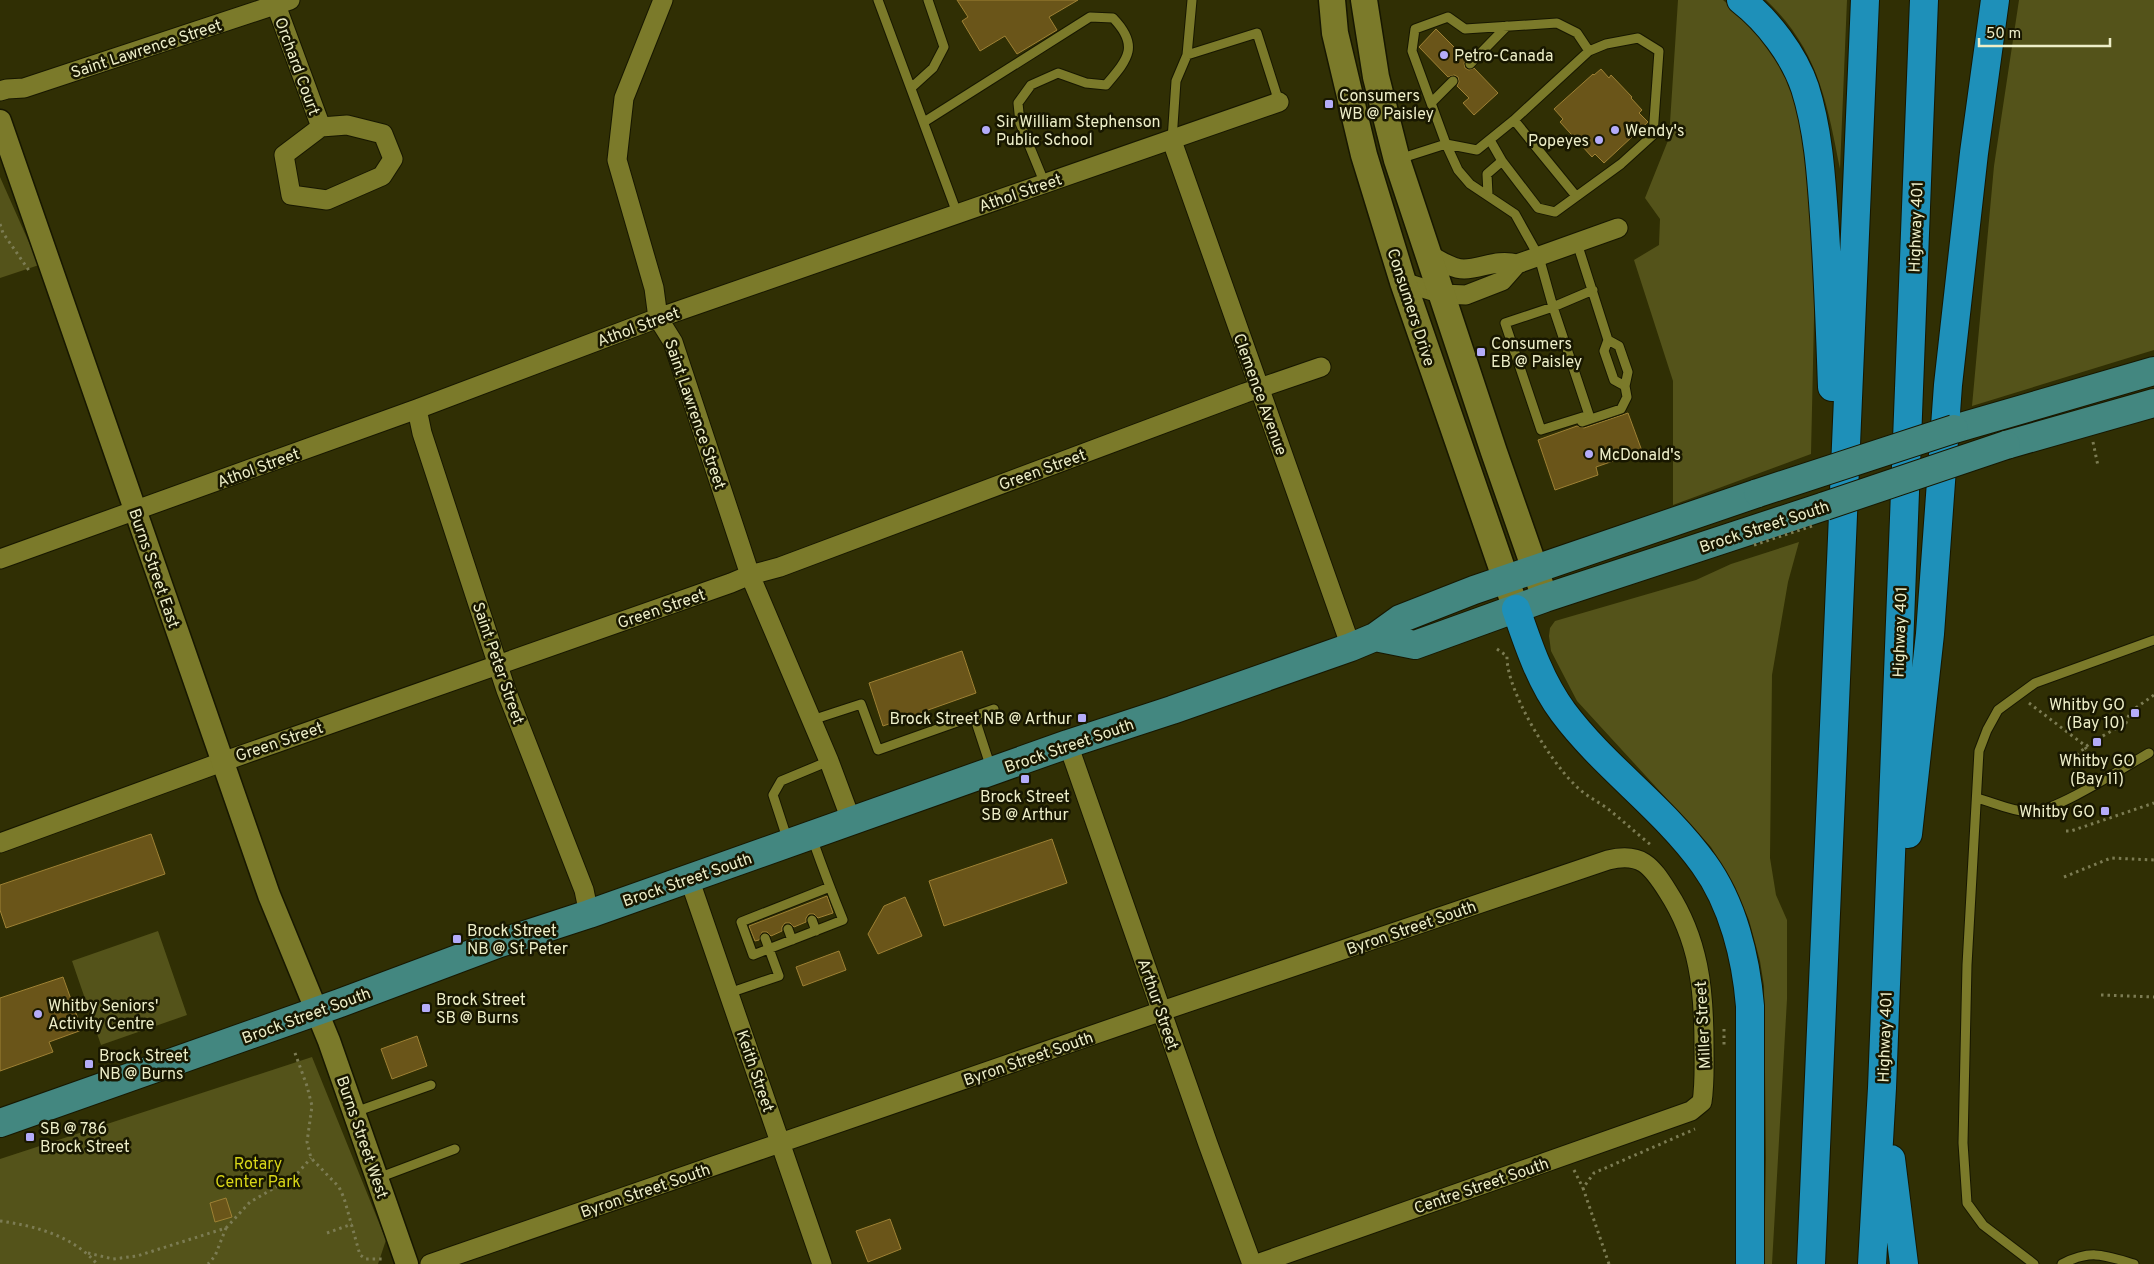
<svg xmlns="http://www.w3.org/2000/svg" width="2154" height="1264" font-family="Overpass,sans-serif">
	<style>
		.green { fill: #54531a }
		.building { fill: #6a5519; stroke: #9e8134 }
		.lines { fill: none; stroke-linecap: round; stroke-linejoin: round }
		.service-casing { stroke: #171701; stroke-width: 11 }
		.minor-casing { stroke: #171701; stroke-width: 21 }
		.tertiary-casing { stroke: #171701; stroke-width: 25 }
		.secondary-casing { stroke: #171701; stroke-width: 29 }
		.primary-casing { stroke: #171701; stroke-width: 30 }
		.motorway-casing { stroke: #171701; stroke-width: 30 }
		.path { stroke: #7c7c53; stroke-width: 3; stroke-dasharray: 2.5 4; stroke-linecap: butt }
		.service { stroke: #7b7a2a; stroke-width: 9 }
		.minor { stroke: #7b7a2a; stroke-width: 19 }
		.tertiary { stroke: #7b7a2a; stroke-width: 22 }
		.secondary { stroke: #7b7a2a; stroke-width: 26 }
		.primary { stroke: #438780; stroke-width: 28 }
		.motorway { stroke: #1e90b9; stroke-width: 28 }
		.primary-bridge-casing { stroke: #171701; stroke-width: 30; stroke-linecap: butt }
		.path-bridge { stroke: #7c7c53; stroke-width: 3; stroke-dasharray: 2.5 4; stroke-linecap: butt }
		.primary-bridge { stroke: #438780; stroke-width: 28 }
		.poi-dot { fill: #b4acf9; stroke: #181700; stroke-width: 2 }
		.labels { text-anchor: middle; stroke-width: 5; stroke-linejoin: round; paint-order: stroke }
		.street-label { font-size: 16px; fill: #edeec8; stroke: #181700 }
		.poi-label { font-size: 16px; fill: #edeec8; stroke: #181700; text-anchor: start }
		.park-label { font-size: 16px; fill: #d9d618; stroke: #181700 }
	</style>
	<rect width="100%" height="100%" fill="#302f04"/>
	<path class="green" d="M1678,0H1723L1772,42L1796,93L1816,228L1811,454L1673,505V381L1634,260L1659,245L1660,219L1645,198L1669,138Z
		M1766,0H1847L1840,169C1827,102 1818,49 1766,0Z
		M2019,0H2154V350L1972,406L1994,166Z
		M0,177L39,265L0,278Z
		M1799,542L1788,582L1772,675L1770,858L1776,895L1787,920V999L1772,1264H1764L1766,1157L1764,986L1760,961L1749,920L1735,887L1711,847L1577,701L1551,651L1549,636L1550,628L1555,621L1696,580L1731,564Z
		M158,931L187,1015L101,1045L72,961Z
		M312,1057L386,1240L378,1264H0V1159Z"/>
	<path class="building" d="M957,0H1078L1049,17L1057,30L1017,54L1005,36L980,51L962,21L968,17Z
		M1436,29L1466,59L1464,63L1465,68L1469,70L1474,68L1498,93L1474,115L1463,103L1469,98L1457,86L1459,82L1458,77L1454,75L1448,77L1419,47Z
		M1601,69L1609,78L1611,75L1632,97L1631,98L1642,110L1639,113L1648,122L1604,163L1595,154L1592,157L1560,122L1563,119L1554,109L1593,74L1594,75Z
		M1628,413L1642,451L1596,467L1598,475L1555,490L1538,440L1577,426L1584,428Z
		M962,651L976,693L883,726L869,683Z
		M151,834L165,874L6,928L0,910V885Z
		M1052,839L1067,883L944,926L929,881Z
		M827,896L833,913L818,918L814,914H809L806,918V922L794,927L790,923H785L782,927V931L771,936L767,932H762L759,940L755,941L749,926Z
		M905,897L922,936L878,954L868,934L884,906Z
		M839,951L846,970L803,986L796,967Z
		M63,977L82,1030L49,1042L53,1052L0,1071V998Z
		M417,1036L427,1066L392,1079L381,1049Z
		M226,1198L232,1217L215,1222L210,1203Z
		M890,1219L901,1249L868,1262L856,1231Z"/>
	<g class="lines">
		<g class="service-casing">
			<path id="service" d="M878,0L957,213
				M1589,51L1577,33L1557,23L1465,29L1448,17L1415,29L1412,51L1446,144L1458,170L1470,184L1515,214L1539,257L1553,307L1589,415L1541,430L1505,323L1553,307L1593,290
				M1187,55L1257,33L1279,102
				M1470,64L1507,26
				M911,88L933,68L944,47L928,0
				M1431,103L1453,81
				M1514,120L1576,196
				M924,122L1090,17L1113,18C1140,46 1128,59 1106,85L1086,83L1058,73L1031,85L1018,103L1020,123L1045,184
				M1172,140L1176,81L1187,55L1192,0
				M1399,159L1446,144L1477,150L1514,120L1589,51L1606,44L1638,38L1659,51L1653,135L1621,164L1555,212L1538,208L1502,161L1490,140
				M1488,195L1487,174L1502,161
				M1577,243L1608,340L1604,351L1614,380L1625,386
				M1582,422L1621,409L1627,397L1625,386L1628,372L1619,346L1608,340
				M974,716L994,709
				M812,720L861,704L878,750L974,716L991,768
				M1977,798C1995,803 2011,811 2029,812C2052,814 2126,766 2149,753
				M812,838C822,866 832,893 843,920L753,955L741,922L830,887
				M788,841L773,795L781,781L829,761
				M812,920L816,931
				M788,929L792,940
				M729,993L779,976L765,938
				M355,1112L431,1085
				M378,1178L455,1149
				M2034,1264L1983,1225L1967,1203L1963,1143L1967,965L1979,751L1987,730L1998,710L2035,683L2154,640
				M2062,1264C2091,1249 2104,1255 2134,1264"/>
		</g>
		<g class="minor-casing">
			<path id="minor" d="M663,0L624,98L617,160L654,288L658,318L673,342L750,575L829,761L851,820
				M276,5L321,127
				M0,91L7,89L24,88L290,0
				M347,125L383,134L393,159L382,176L327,200L291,195L284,155L321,127Z
				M1172,141L1351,647
				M1428,254C1438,259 1451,269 1464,269C1483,268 1497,259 1517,264
				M1403,282L1442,294L1466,295L1502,281L1517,264L1618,228
				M417,409L422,433L506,690L584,890L589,914
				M0,559L417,409L658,318L1279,102
				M1068,744L1208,1144L1252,1264
				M0,843L222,762L731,583L750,575L780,567L1245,393L1321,367
				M689,878L822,1264
				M430,1264L1162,1011L1608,860C1641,852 1651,865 1668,892C1699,940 1704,989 1704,1045C1704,1064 1705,1083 1702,1102L1691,1111L1257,1264"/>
		</g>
		<g class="tertiary-casing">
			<path id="tertiary" d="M0,121L269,895L329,1041L407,1264"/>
		</g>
		<g class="secondary-casing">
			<path id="secondary" d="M1332,0L1335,33L1364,155L1403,282L1516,609
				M1364,0L1376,77L1397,160L1494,452L1545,598"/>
		</g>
		<g class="primary-casing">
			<path id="primary" d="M1954,429L2154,371
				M2006,445L2154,403
				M1375,637L1415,645L1545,598L1825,506
				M0,1123L340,1003L500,943L589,914L1068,744L1172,710L1351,647L1375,637L1400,619L1474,590L1758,493"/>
		</g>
		<g class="motorway-casing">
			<path id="motorway" d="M1741,0C1768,21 1794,55 1805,88C1818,129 1821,173 1824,216C1828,272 1830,330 1832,387
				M1516,609C1528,644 1540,681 1563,712C1604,767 1663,807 1704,864C1733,904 1746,958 1750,1006V1264
				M1908,834L1930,634L1948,385L1974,153L1995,0
				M1891,1159L1904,1264
				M1811,1264L1865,0
				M1872,1264L1882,1088L1924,0"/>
		</g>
		<path class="path" d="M0,224L3,233L30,272
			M2093,442L2098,466
			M1497,649L1507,656C1506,690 1549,759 1573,783C1583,794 1595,800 1607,808C1622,820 1636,833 1651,845
			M2029,703L2083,744L2089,753
			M2060,765L2077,755L2090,743L2126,723L2130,712L2154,695
			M2066,831H2071L2154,803
			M2064,877L2111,858L2154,860
			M2101,995L2154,997
			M1724,1029V1048
			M295,1053L307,1086L312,1106L307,1142L311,1158L339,1187L344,1198L360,1255L366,1259H383
			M1574,1170L1583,1188
			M0,1221C36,1226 73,1236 97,1264
			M226,1228L250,1202L295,1176L311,1158
			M327,1233L352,1224
			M88,1253L113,1259L137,1256L226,1228L215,1256L208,1264
			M1609,1264L1583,1188L1594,1173L1695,1129"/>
		<use href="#service" class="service"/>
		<use href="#minor" class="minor"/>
		<use href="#tertiary" class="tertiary"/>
		<use href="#secondary" class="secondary"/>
		<use href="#primary" class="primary"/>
		<use href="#motorway" class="motorway"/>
		<g class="primary-bridge-casing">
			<path id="primary-bridge" d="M1758,493L1954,429
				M1825,506L2006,445"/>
		</g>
		<path class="path-bridge" d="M1754,545L1815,525"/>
		<use href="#primary-bridge" class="primary-bridge"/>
	</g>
	<g class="poi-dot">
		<circle cx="1444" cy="55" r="5"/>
		<rect x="1324" y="99" width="10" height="10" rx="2.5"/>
		<circle cx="986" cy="130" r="5"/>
		<circle cx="1615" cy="130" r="5"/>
		<circle cx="1599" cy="140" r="5"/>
		<rect x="1476" y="347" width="10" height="10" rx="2.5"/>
		<circle cx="1589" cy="454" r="5"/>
		<rect x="2130" y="708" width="10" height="10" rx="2.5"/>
		<rect x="1077" y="713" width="10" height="10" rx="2.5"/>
		<rect x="2092" y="737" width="10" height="10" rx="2.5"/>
		<rect x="1020" y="774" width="10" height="10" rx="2.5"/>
		<rect x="2100" y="806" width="10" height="10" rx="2.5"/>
		<rect x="452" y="934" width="10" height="10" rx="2.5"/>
		<rect x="421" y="1003" width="10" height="10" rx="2.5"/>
		<circle cx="38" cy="1014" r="5"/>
		<rect x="84" y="1059" width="10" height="10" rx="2.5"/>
		<rect x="25" y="1132" width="10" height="10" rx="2.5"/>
	</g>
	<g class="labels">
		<g class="street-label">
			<text transform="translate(146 48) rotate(-18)" y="6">Saint Lawrence Street</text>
			<text transform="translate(298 66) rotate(70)" y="6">Orchard Court</text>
			<text transform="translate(1020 192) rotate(-19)" y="6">Athol Street</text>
			<text transform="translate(1915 227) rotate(-88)" y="6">Highway 401</text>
			<text transform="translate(1412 307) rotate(72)" y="6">Consumers Drive</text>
			<text transform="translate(638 326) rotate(-20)" y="6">Athol Street</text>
			<text transform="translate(1261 394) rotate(70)" y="6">Clemence Avenue</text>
			<text transform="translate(696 414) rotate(71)" y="6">Saint Lawrence Street</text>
			<text transform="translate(258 467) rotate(-20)" y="6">Athol Street</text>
			<text transform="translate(1042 469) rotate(-20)" y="6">Green Street</text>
			<text transform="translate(1764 526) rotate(-18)" y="6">Brock Street South</text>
			<text transform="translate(155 568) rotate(71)" y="6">Burns Street East</text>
			<text transform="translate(661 608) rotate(-19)" y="6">Green Street</text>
			<text transform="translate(1899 632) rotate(-88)" y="6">Highway 401</text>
			<text transform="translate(499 663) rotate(71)" y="6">Saint Peter Street</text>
			<text transform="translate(279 741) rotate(-19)" y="6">Green Street</text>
			<text transform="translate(1069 745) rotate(-19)" y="6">Brock Street South</text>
			<text transform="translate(687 879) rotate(-19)" y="6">Brock Street South</text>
			<text transform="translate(1411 927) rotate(-19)" y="6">Byron Street South</text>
			<text transform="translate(1159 1004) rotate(71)" y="6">Arthur Street</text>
			<text transform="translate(306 1015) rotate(-20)" y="6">Brock Street South</text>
			<text transform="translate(1702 1025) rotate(-93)" y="6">Miller Street</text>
			<text transform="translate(1884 1037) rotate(-88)" y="6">Highway 401</text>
			<text transform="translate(1028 1058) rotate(-19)" y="6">Byron Street South</text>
			<text transform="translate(756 1071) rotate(71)" y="6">Keith Street</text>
			<text transform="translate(363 1137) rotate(71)" y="6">Burns Street West</text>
			<text transform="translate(1481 1185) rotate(-19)" y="6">Centre Street South</text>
			<text transform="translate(645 1190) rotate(-19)" y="6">Byron Street South</text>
		</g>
		<g class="poi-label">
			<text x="1454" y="61">Petro-Canada</text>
			<text x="1339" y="101">Consumers<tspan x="1339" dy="18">WB @ Paisley</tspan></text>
			<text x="996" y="127">Sir William Stephenson<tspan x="996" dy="18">Public School</tspan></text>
			<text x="1625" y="136">Wendy's</text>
			<text x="1589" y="146" text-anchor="end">Popeyes</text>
			<text x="1491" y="349">Consumers<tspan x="1491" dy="18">EB @ Paisley</tspan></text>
			<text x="1599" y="460">McDonald's</text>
			<text x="2125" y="710" text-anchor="end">Whitby GO<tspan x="2125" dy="18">(Bay 10)</tspan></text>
			<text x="1072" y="724" text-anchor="end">Brock Street NB @ Arthur</text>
			<text x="2097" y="766" text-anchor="middle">Whitby GO<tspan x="2097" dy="18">(Bay 11)</tspan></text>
			<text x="1025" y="802" text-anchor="middle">Brock Street<tspan x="1025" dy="18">SB @ Arthur</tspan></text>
			<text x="2095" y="817" text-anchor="end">Whitby GO</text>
			<text x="467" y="936">Brock Street<tspan x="467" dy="18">NB @ St Peter</tspan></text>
			<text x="436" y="1005">Brock Street<tspan x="436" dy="18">SB @ Burns</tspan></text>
			<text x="48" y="1011">Whitby Seniors'<tspan x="48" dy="18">Activity Centre</tspan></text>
			<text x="99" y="1061">Brock Street<tspan x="99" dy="18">NB @ Burns</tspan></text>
			<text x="40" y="1134">SB @ 786<tspan x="40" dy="18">Brock Street</tspan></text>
		</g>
		<g class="park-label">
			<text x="258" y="1169">Rotary<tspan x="258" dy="18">Center Park</tspan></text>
		</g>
	</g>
	<path d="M1979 38v8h131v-8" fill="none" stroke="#edeec8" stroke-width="2.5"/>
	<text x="1986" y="38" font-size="15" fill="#edeec8" stroke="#181700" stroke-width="4" paint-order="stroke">50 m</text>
</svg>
